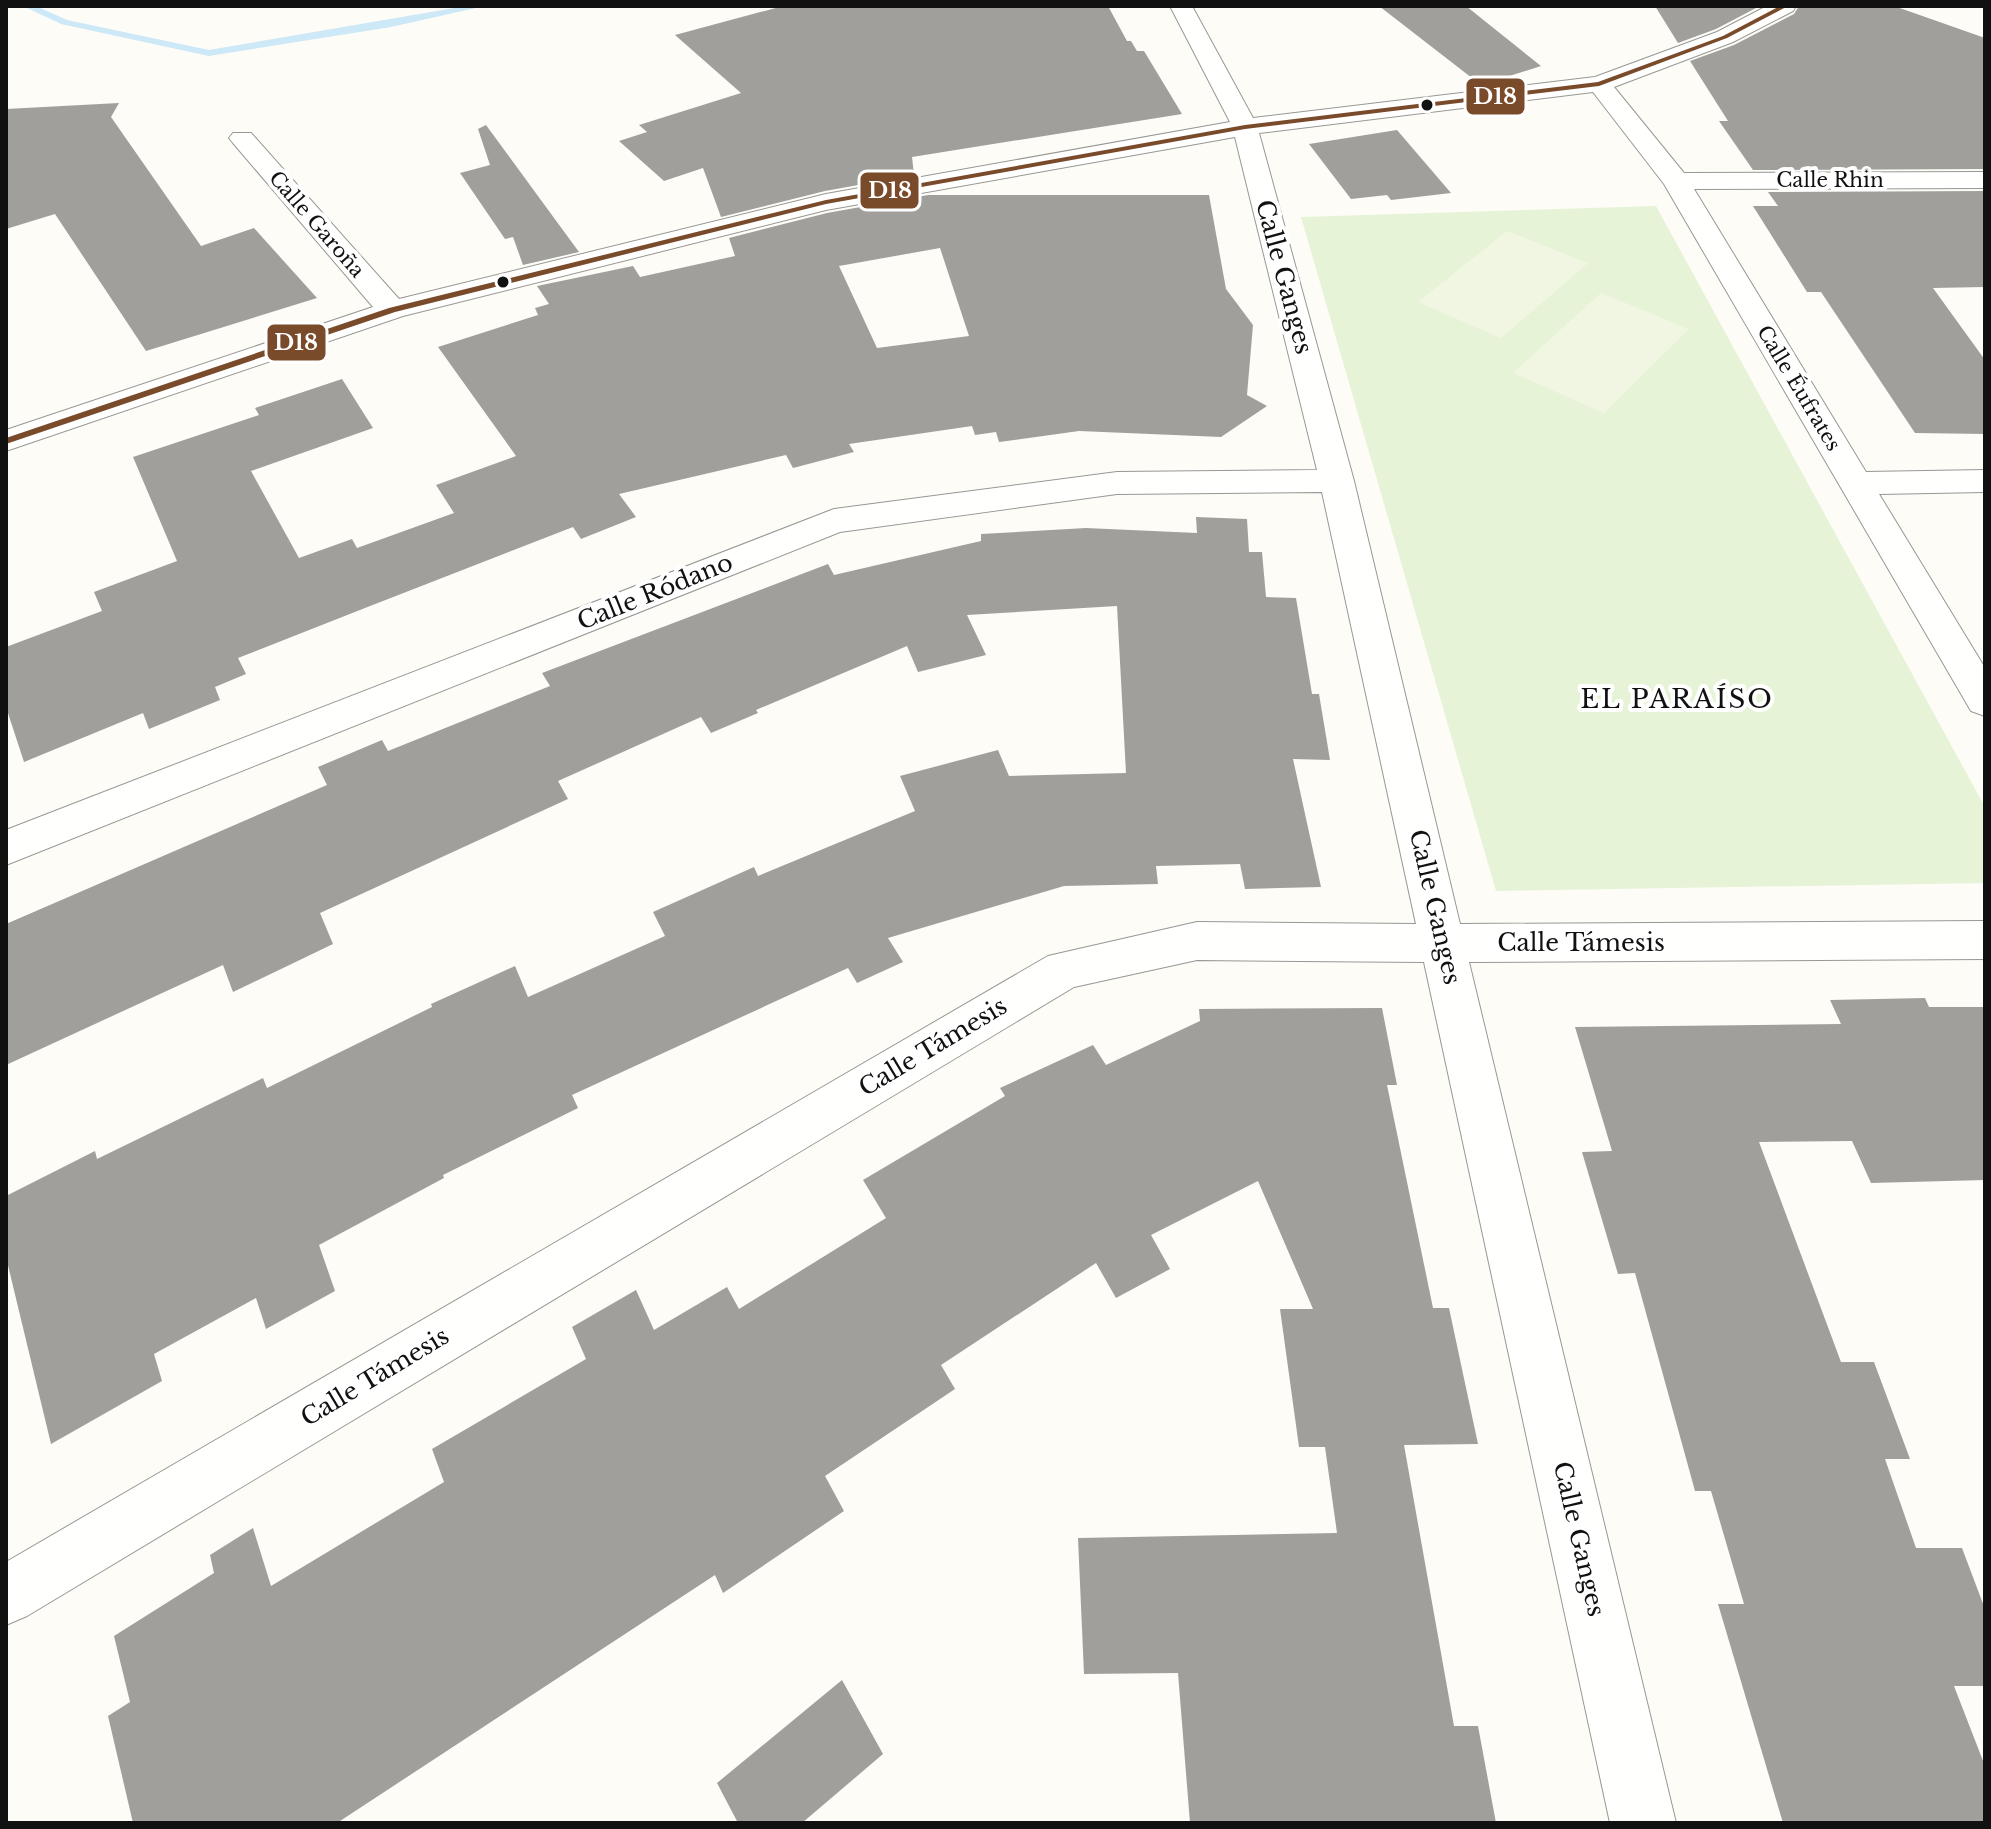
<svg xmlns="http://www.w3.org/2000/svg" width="1991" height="1829" font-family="'Libre Baskerville',serif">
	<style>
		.green { fill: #e7f3d7 }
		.pitch { fill: #f0f6e1 }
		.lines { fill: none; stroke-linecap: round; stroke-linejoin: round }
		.stream { fill: #cde8f7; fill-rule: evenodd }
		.building { fill: #a19f9c; fill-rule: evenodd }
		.street-casing { stroke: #979795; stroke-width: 2 }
		.street { fill: #fffffe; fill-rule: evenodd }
		.bus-1-casing { stroke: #fff; stroke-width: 6 }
		.bus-1 { fill: #7a4b2a; fill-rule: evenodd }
		.bus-dot { fill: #111; stroke: #fff; stroke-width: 3 }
		.labels { text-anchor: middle; stroke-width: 8; stroke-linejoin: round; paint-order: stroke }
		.far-street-label { font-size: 20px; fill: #111; stroke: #fff }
		.street-label { font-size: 24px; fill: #111; stroke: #fff }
		.neighbourhood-label { font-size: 26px; letter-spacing: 2px; fill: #111; stroke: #fff }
		.line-badge { stroke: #fff; stroke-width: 3 }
		.badge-label { font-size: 22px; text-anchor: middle; font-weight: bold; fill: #fff }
	</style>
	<rect width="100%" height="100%" fill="#fdfcf7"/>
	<path class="green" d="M1656,206L1985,807V883L1496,891L1301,217Z"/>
	<path class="pitch" d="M1507,231L1588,263L1501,338L1418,302Z
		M1601,293L1689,329L1604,413L1513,373Z"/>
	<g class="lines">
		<path class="stream" d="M23,6H36L67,20L209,50L466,6H485L391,27L209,56L61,24Z"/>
	</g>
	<path class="building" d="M783,6H1108L1127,41H1131L1137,51H1144L1182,114L912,157L914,175L825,191L721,217L703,168L664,181L619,141L647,132L639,125L741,93L675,35Z
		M1379,6H1466L1541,66L1481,85Z
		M1655,6H1760L1716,29L1678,43Z
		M1799,6H1894L1985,38V169L1753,170L1719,121H1728L1690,61L1734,45L1794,14Z
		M119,103L111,117L201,246L254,228L317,298L146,351L55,214L6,229V109Z
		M486,125L546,207L579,252L523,265L513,237L505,239L460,173L490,165L478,129Z
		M1397,130L1451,193L1391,200L1387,195L1351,199L1309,144Z
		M1985,191V287L1933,288L1985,360V434L1915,433L1821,292H1807L1753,206H1778L1768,192Z
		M928,195H1209L1226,289L1253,325L1247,395L1267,406L1221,437L1079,431L999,442L996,432L975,435L972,426L849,444L854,452L793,468L786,455L619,494L636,517L581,539L573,527L365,608L238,658L246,674L215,687L220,700L149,729L143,713L24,762L6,707V647L102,611L94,592L177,561L133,457L259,415L255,408L342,379L373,428L251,471L299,558L352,539L357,548L454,513L436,485L516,456L438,347L538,315L535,308L549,304L537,286L633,266L640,277L735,256L729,238L827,213ZM940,248L969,336L877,348L839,266Z
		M1196,517L1247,519L1249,552H1262L1266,597L1296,598L1312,694H1319L1330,760L1293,759L1321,887L1245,889L1240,864L1156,866L1158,884L1064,886L888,938L903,962L857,983L848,968L572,1095L578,1108L443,1175L444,1178L319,1245L335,1291L266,1329L256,1298L154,1354L162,1381L51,1444L6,1257V1196L95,1151L97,1159L263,1078L267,1088L432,1007L431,1004L515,966L528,997L665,936L653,912L754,867L758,876L915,811L900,776L998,750L1009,776L1126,773L1117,606L967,615L986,655L918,672L907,646L756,710L758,713L711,733L701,717L558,781L568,799L320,913L333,944L233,992L223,965L6,1065V924L327,785L318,767L382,740L388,751L550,686L542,673L828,564L834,575L981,541V534L1086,528L1197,533Z
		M1925,998L1929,1007H1985V1180L1871,1183L1852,1141L1759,1142L1841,1362H1874L1910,1459H1885L1916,1548H1962L1985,1609V1686H1954L1985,1766V1823H1783L1718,1604H1744L1711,1491H1695L1635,1273L1618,1274L1582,1152L1612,1151L1575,1027L1841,1024L1830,1000Z
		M1382,1008L1397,1085H1387L1433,1308H1449L1478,1444L1404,1445L1454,1726H1478L1496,1823H1190L1178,1673L1084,1674L1078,1538L1337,1533L1325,1447H1299L1280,1309H1313L1258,1181L1151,1235L1170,1269L1116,1298L1096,1263L941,1365L955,1389L825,1476L844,1511L723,1593L715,1575L337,1823H133L108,1716L130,1702L114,1636L214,1573L210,1555L253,1528L271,1586L444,1482L432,1449L586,1359L572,1327L636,1290L654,1330L727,1287L739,1309L886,1218L863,1180L1005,1096L1000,1088L1093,1045L1106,1065L1200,1021L1199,1009Z
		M842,1680L883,1754L802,1823H738L717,1783Z"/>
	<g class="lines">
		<g class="street-casing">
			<path id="street" d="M1170,6H1192L1253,118L1595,77L1717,32L1767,6H1796L1793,11L1733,42L1614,87L1684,173L1985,172V188L1694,189L1866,472L1985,470V492L1879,494L1985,668V716L1971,711L1664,184L1593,92L1259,133L1354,481L1460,924L1985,921V959L1469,962L1676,1823H1610L1424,962L1197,960L1074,987L27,1616L6,1625V1562L1048,956L1197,922L1416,924L1322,492L1117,494L840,532L6,865V830L834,509L1117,472L1317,470L1235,137L826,210L403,316L6,451V430L373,307L233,143L229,138L233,133H251L399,299L826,194L1230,122Z"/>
		</g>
		<use href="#street" class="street"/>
		<g class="bus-1-casing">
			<path id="bus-1" d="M1780,6H1788L1727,38L1599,86L1245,129L826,204L395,312L6,444V438L389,308L826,200L1245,125L1598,82L1723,36Z"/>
		</g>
		<use href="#bus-1" class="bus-1"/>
	</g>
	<g class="bus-dot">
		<circle cx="1427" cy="105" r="7"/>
		<circle cx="503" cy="282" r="7"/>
	</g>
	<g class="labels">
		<g class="far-street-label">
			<text x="1830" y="187">Calle Rhin</text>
			<text transform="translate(317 224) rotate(49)" y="7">Calle Garoña</text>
			<text transform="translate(1799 388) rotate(59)" y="7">Calle Éufrates</text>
		</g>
		<g class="street-label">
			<text transform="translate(1284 277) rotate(75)" y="8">Calle Ganges</text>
			<text transform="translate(655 592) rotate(-22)" y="8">Calle Ródano</text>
			<text transform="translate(1435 907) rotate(77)" y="8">Calle Ganges</text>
			<text x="1581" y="951">Calle Támesis</text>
			<text transform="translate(933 1047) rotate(-31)" y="8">Calle Támesis</text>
			<text transform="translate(375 1377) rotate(-31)" y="8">Calle Támesis</text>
			<text transform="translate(1579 1539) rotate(77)" y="8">Calle Ganges</text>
		</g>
		<g class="neighbourhood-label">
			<text x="1677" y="708">EL PARAÍSO</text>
		</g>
	</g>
	<g class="line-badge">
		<rect x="1465" y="77" width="61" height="39" rx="8" fill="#7a4b2a"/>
		<rect x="859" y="171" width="61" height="39" rx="8" fill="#7a4b2a"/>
		<rect x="266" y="323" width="61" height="39" rx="8" fill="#7a4b2a"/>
	</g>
	<g class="badge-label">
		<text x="1495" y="104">D18</text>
		<text x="890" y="198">D18</text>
		<text x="296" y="350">D18</text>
	</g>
	<rect width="1991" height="1829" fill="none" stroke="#111111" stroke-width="16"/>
</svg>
